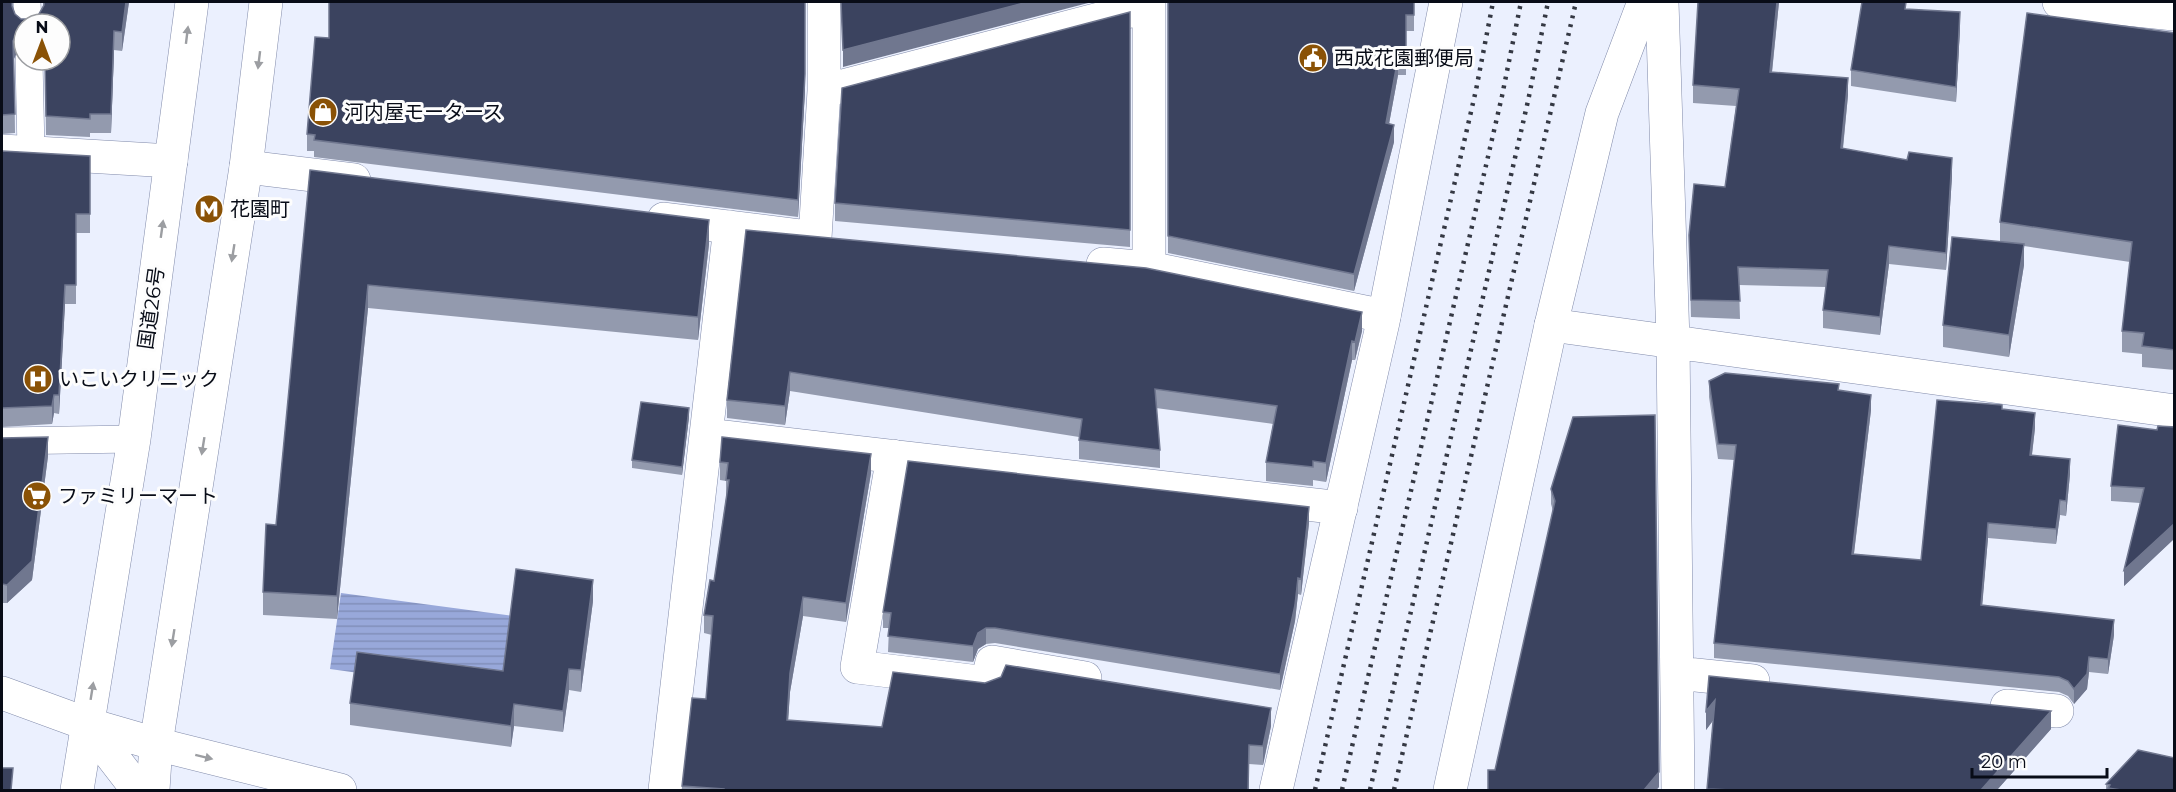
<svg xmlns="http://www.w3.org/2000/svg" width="2176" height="792" font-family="Montserrat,'Noto Sans JP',sans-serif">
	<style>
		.water { fill: url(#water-rules) }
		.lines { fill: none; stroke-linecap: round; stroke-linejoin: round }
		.lane-casing { stroke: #808aaa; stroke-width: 28 }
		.street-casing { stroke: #808aaa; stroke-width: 34 }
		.secondary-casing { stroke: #808aaa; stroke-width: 34 }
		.highway-casing { stroke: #808aaa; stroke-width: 34 }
		.lane { stroke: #fff; stroke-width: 27 }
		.street { stroke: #fff; stroke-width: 33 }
		.secondary { stroke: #fff; stroke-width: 33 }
		.highway { stroke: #fff; stroke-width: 33 }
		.rail { stroke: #343843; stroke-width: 4.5; stroke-dasharray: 3 6; stroke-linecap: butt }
		.wall { fill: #939aae }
		.shaded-wall { fill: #70778f }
		.building { fill: #3b435f; stroke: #70778f; stroke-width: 1.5 }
		.oneway { fill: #9c9ea2 }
		.labels { text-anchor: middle; stroke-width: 6; stroke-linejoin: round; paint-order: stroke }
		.poi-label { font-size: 20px; fill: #080c17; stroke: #fdfdfd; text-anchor: start }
		.street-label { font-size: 20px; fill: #080c17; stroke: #fdfdfd }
	</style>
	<defs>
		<pattern id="water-rules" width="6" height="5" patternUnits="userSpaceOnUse" patternTransform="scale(1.5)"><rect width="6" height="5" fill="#98a8da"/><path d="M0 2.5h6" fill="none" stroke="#828fba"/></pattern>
	</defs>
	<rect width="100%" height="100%" fill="#ebf0fe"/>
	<path class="water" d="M341,593L513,616L503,693L330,669Z"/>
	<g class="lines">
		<g class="lane-casing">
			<path id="lane" d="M27,2L28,24
				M29,60L31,151
				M2,441L134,439"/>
		</g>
		<g class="street-casing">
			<path id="street" d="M1662,2L1673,341L1678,790
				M2059,2L2174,14
				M824,91L1149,6
				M2,151L171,161
				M246,167L354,180
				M664,219L809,237
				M815,238L824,91V2
				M1103,264L1149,268L1384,316
				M1149,268V2
				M1551,325L2174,411
				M707,435L1341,508
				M893,456L857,667L987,683L992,662L1085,678
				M1677,673L1753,681
				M2007,706L2057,711
				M665,790L730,227"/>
		</g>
		<g class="secondary-casing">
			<path id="secondary" d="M2,693L87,724L156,744L340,790
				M87,724L138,790
				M1276,790L1383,322L1446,2
				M1450,790L1551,325L1602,113L1644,2"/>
		</g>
		<g class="highway-casing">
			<path id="highway" d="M77,790L134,439L192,2
				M153,790L156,744L246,167L266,2"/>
		</g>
		<use href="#lane" class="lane"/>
		<use href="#street" class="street"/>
		<use href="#secondary" class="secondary"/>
		<use href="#highway" class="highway"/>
		<path class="rail" d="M1315,790L1476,90L1493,2
			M1342,790L1502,96L1521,2
			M1370,790L1528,101L1548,2
			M1394,790L1576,2"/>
	</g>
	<path class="wall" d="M2,2L13,7L15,14L21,19H36L43,6V2H129L122,51L114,50L111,133H90V137L46,135L45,60L60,24H24L20,47L14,59L15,133L2,134Z
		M805,2V90L798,217L314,157V151H307V134L329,38Z
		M1168,2H1414V31H1406V75H1398L1389,124L1394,142L1354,291L1168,253Z
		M1779,2L1772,73L1848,95L1843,149L1952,176L1946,270L1889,264L1880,335L1823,328V310L1826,287L1739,285L1740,319L1691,317L1689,235L1725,187L1736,106L1693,103V85Z
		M1906,9L1960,28L1956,102L1851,86V70Z
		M1130,12V247L835,221V203Z
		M2175,33V370L2142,367V354L2122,352V331L2130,262L2024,246V265L2009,357L1943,347V325L2000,241V222Z
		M2,151L90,156V233H76V304H65L59,414L54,413L52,424L2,427Z
		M310,170L709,244L698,340L368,308L337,619L263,615V592L276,525Z
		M746,230L1362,331L1355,360H1352L1326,482L1313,480V486L1266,481V462L1273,424L1156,408L1160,450V468L1079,459V437L790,391L785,425L727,418V400Z
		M1709,381L1839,390L1871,410L1854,554L1921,560L2002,409L2035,428L2032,455L2070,474L2066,516L2060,515L2056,544L1988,538L1982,605L2114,635L2108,674L2089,672L2087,689L2074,704L2068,696L2059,692L1714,658V643L1734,460L1718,459L1709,397Z
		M689,417L682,475L632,468V460Z
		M2175,427V538L2124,586L2140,503L2111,501V486L2157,430Z
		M2,438L48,456L32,580L7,603H2Z
		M720,462L871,473L846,622L803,616L790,692L788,720L882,727L1271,726L1263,765L1249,764V790H682V786L706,699L712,635L704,633V615L714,581L726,498V481L720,480Z
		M1551,489L1659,787L1656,790H1488L1495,770L1553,511L1551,504Z
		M1309,523L1301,595L1298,594L1295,621L1280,690L995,643L986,644L978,649L973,662L888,652L889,628H883V612Z
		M593,601L581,692L569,690L563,732L514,726L511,747L350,725V703L503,671Z
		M1706,711L2051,729L1997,790H1707L1713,720L1706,730Z
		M2106,784L2175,790H2106Z"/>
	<path class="shaded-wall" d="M126,2H129L122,51V32Z
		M1028,2H1092L843,67V50Z
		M1777,2H1779L1770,90V72Z
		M1960,12V28L1956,102V87Z
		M24,27V46L20,47L13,60V41L20,28Z
		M114,31V50L111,133V114Z
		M1398,58V75L1386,140V123Z
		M805,74V90L798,217V200Z
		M1848,78V95L1841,166V148Z
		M1394,125V142L1354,291V274Z
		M1952,158V176L1946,270V253Z
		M709,220V244L698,340V317Z
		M2024,244V265L2009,357V335Z
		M1889,246V264L1880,335V317Z
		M65,285V304L59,414V395Z
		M368,285V308L337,619V596Z
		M1362,312V331L1355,360V342Z
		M1352,341V360L1326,482V463Z
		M790,372V391L785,425V406Z
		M54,395V413L52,424V406Z
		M1871,395V410L1852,569V554Z
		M689,408V417L682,475V467Z
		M2035,413V428L2030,470V455Z
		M48,437V456L32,580L7,603V585Z
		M871,454V473L846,622V603Z
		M2070,459V474L2066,516V501Z
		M2060,500V515L2056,544V529Z
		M1309,507V523L1301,595V579Z
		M1988,523V538L1981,620V605Z
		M2175,523V538L2124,586V570Z
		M1298,578V594L1295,621L1280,690V674Z
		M593,580V601L581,692V670Z
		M803,597V616L790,692L787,739V720L790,673Z
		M2114,620V635L2108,674V659Z
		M986,628V644L978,649L973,662V646L978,633Z
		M2089,657V672L2087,689L2074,704V689Z
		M569,669V690L563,732V711Z
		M1715,700V718L1706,730V711Z
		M514,704V726L511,747V726Z
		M1271,708V726L1263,765V746Z
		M2051,711V729L1997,790H1981Z
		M1659,772V787L1656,790H1644Z"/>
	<path class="building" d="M2,2H12V6L15,14L21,19H36L44,5V2H126L122,32L114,31L111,114H90V119L46,116L45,60H60V24H24V27L20,28L13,41L15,114L2,115Z
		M329,2H805V74L798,200L314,140L315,135L307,134L315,37L329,38Z
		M841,2H1028L843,50Z
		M1168,2H1414V15H1406V58H1398L1386,123L1394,125L1354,274L1168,236Z
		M1698,2H1777L1770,72L1848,78L1841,148L1907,160L1909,152L1952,158L1946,253L1889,246L1880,317L1823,310L1828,270L1738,267L1740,301L1691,300L1689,235L1694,184L1725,187L1739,89L1693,85Z
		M1862,2H1906L1905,9L1960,12L1956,87L1851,70Z
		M1130,12V230L835,203L842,88Z
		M2027,13L2175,33V350L2142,346L2144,333L2122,331L2132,242L2000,222Z
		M2,151L90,156V214H76V285H65L59,395H54L52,406L2,408Z
		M310,170L709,220L698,317L368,285L337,596L263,592L266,524L276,525Z
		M746,230L1146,268L1362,312L1355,342L1352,341L1326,463L1313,461V467L1266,462L1277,406L1155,389L1160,450L1079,440L1082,419L790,372L785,406L727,400Z
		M1952,237L2024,244L2009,335L1943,325Z
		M1725,373L1839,384L1838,390L1871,395L1852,554L1921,560L1937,400L2002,405V409L2035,413L2030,455L2070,459L2066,501L2060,500L2056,529L1988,523L1981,605L2114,620L2108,659L2089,657L2087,674L2074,689L2068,681L2059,677L1714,643L1736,445L1718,444L1709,381Z
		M641,402L689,408L682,467L632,460Z
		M1655,415L1659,772L1644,790H1488V770H1495L1555,501L1551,489L1573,417Z
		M2118,425L2157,430L2158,426L2175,427V523L2124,570L2144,488L2111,486Z
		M48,437L32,561L7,585L2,584V438Z
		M722,437L871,454L846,603L803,597L790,673L787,720L882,727L893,672L985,683L1001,677L1006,665L1271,708L1263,746L1249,745L1248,790H724V789L682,786L692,698L706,699L713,616L704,615L710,580L714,581L729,480H726L728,463L720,462Z
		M908,461L1309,507L1301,579L1298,578L1295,605L1280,674L995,628H986L978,633L973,646L888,636L891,613L883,612Z
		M516,569L593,580L581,670L569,669L563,711L514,704L511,726L350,703L357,652L503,671Z
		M1709,676L2051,711L1981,790H1732L1707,789L1715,700L1706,711Z
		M2138,750L2175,758V790H2121L2108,788L2110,785L2106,784Z
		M2,768H13L11,790H2Z"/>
	<defs><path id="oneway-solid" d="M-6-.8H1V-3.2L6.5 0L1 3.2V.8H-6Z" transform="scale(1.5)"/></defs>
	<g class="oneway">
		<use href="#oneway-solid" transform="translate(187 35) rotate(-83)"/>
		<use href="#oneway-solid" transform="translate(259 60) rotate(97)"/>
		<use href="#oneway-solid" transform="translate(162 229) rotate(-82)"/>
		<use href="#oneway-solid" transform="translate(233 253) rotate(99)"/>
		<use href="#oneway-solid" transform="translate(203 446) rotate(99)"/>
		<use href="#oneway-solid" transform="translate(173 638) rotate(99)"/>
		<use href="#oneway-solid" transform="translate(92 691) rotate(-81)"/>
		<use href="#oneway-solid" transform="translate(204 757) rotate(14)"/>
	</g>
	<defs>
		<g id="civic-disc" transform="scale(1.5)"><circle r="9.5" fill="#8a5206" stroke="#fdfdfd"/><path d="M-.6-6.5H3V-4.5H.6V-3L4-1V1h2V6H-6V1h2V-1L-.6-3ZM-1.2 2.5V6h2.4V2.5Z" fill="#fff"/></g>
		<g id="shop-disc" transform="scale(1.5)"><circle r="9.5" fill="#8a5206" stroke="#fdfdfd"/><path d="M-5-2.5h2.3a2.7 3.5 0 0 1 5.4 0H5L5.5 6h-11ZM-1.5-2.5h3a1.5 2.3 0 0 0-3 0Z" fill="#fff"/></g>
		<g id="metro-disc" transform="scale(1.5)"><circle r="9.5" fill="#8a5206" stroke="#fdfdfd"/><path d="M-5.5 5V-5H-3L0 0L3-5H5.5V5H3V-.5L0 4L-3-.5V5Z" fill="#fff"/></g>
		<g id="hospital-disc" transform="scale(1.5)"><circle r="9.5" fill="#8a5206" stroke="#fdfdfd"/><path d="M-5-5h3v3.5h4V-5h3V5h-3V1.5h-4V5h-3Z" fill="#fff"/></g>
		<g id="supermarket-disc" transform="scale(1.5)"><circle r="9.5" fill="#8a5206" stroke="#fdfdfd"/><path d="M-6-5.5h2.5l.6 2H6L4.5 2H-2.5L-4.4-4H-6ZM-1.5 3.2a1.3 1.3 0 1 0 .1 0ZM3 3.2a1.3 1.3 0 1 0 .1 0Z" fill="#fff"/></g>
	</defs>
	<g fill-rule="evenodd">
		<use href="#civic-disc" x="1313" y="58"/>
		<use href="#shop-disc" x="323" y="112"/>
		<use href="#metro-disc" x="209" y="209"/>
		<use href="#hospital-disc" x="38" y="379"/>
		<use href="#supermarket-disc" x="37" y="496"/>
	</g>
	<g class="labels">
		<g class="poi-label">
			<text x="1334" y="65">西成花園郵便局</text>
			<text x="344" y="119">河内屋モータース</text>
			<text x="230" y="216">花園町</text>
			<text x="59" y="386">いこいクリニック</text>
			<text x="58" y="503">ファミリーマート</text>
		</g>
		<g class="street-label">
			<text transform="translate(151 308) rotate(-82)" y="7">国道26号</text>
		</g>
	</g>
	<rect width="2176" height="792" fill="none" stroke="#080c17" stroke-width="6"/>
	<g transform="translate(42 42)"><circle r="28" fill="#fdfdfd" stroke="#9b9da1" stroke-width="1.5"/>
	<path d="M0-4.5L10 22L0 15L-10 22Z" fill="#8a5206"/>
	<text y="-9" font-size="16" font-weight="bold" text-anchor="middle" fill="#080c17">N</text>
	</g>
	<path d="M1972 768v9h135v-9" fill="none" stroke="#080c17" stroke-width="3"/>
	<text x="1981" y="768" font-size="18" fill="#080c17" stroke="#fdfdfd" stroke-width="4.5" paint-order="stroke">20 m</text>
</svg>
